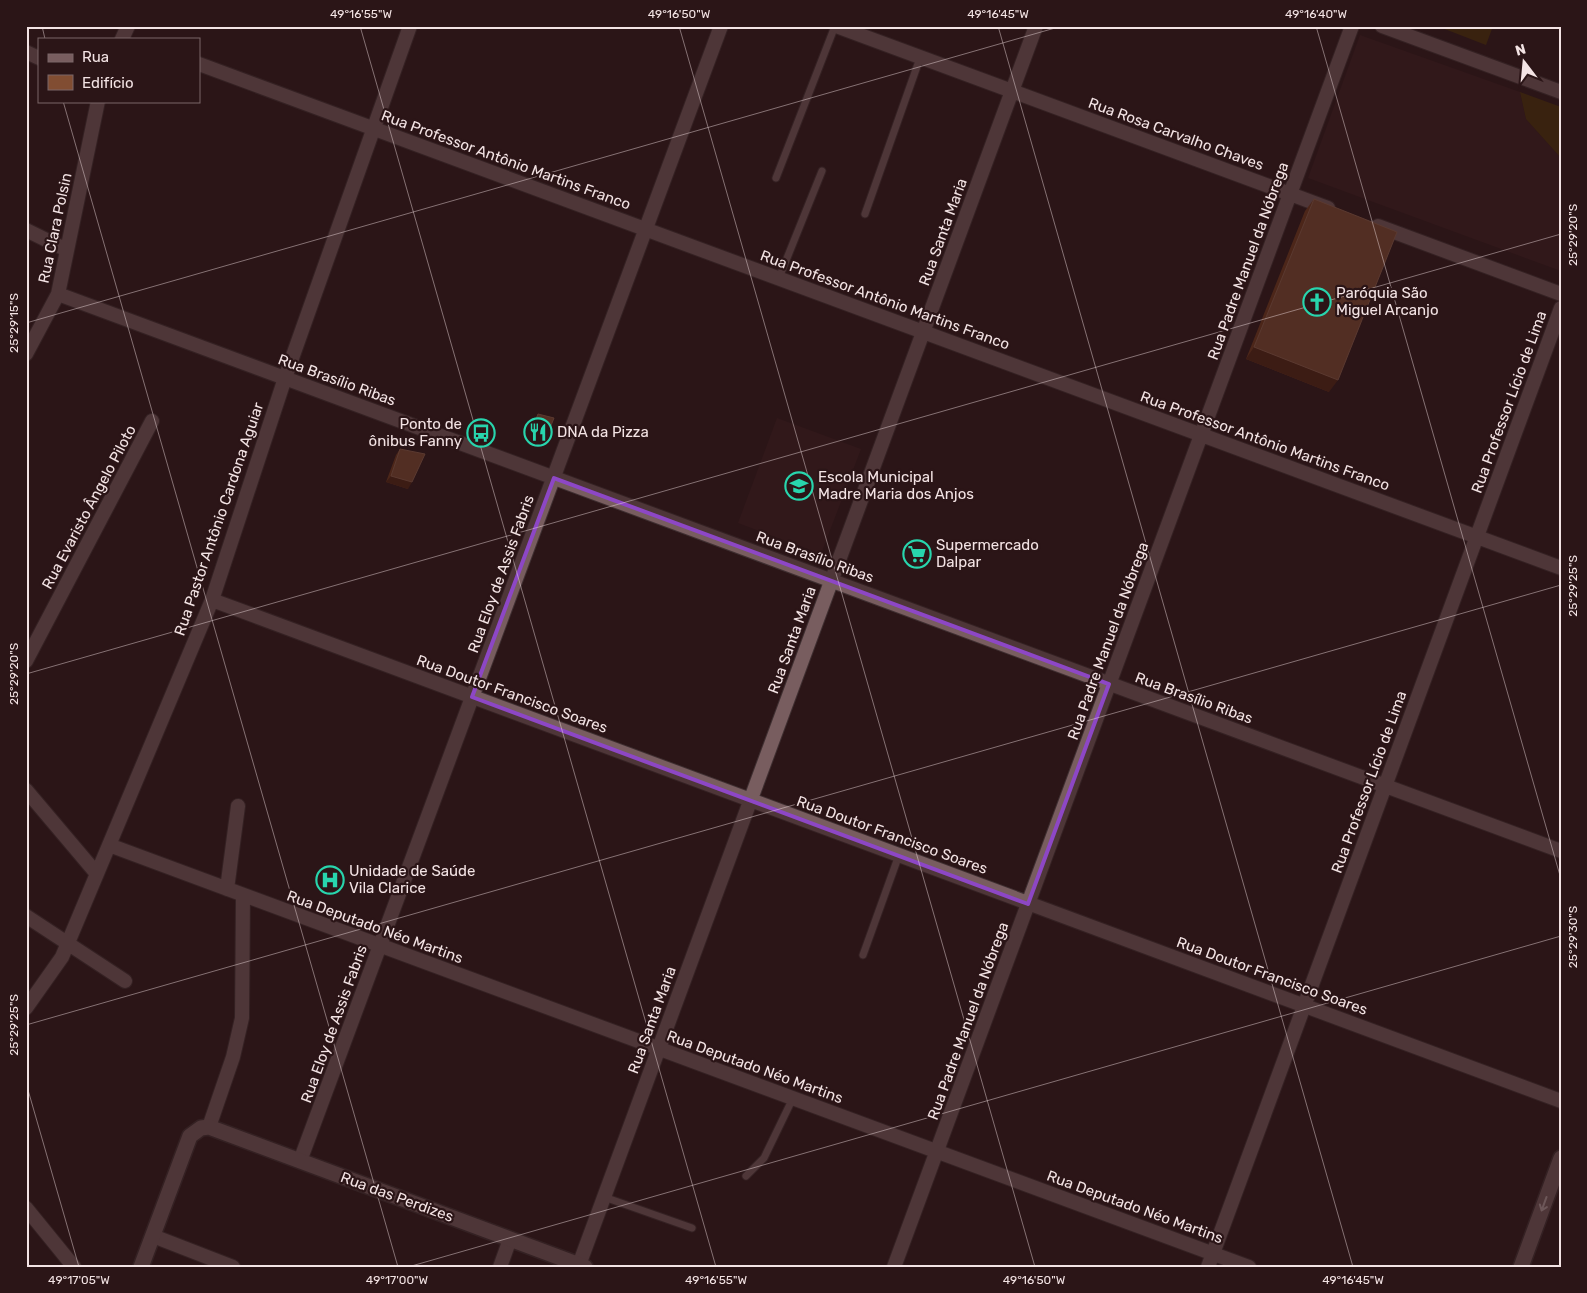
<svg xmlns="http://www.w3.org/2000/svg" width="1587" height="1293" font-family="Rubik,sans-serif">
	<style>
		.built { fill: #381b1e }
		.green { fill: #4a3205 }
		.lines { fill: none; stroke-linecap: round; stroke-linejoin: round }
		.lane-casing { stroke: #3f2f31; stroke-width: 9 }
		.street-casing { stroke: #3f2f31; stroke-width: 16 }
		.secondary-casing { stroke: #3f2f31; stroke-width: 18 }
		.lane { stroke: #785d5f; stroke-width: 7 }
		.street { stroke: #785d5f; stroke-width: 14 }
		.secondary { stroke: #785d5f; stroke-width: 15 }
		.wall { fill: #743b1c }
		.shaded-wall { fill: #512411 }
		.building { fill: #814d32; stroke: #93644e }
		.oneway { stroke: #bca7a8 }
		.marked { fill: none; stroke: #8d47c5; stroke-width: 4; stroke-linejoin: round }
		.ticks { fill: none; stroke: #f3e3e4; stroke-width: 1; stroke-opacity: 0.45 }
		.labels { text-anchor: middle; stroke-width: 4.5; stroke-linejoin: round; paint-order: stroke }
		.street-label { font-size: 15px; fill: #f3e3e4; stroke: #2b1517 }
		.poi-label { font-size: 15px; fill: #f3e3e4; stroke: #2b1517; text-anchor: start }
		.neatline { fill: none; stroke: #f3e3e4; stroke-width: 2 }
		.ticks-label { font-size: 12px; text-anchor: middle; fill: #f3e3e4 }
	</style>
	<rect width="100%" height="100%" fill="#2b1517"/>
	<path class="built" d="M1360,35L1520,92L1526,119L1561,158V271L1308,178Z
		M777,418L861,449L821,554L738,523Z"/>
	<path class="green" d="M1437,26H1493L1486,45Z
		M1520,92L1561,107V158L1526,119Z"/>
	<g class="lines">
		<g class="lane-casing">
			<path id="lane" d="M776,178L835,26
				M865,214L920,58
				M779,278L822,171
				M863,955L899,855
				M746,1176L764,1158L793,1098
				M604,1197L692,1228"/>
		</g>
		<g class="street-casing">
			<path id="street" d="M836,26L1328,208
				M1382,26L1561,92
				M122,39L128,26
				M26,52L39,58
				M199,64L1561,568
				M1378,226L1561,294
				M26,230L67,250
				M58,294L1561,851
				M26,354L58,294L98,101
				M212,600L1561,1101
				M26,661L152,421
				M26,790L97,874
				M109,845L1249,1267
				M227,889L238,806
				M26,916L125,981
				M26,1008L62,957L212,600L285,378L410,26
				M209,1127L233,1057L242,1018L243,895
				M300,1161L721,26
				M26,1208L74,1267
				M153,1236L233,1267
				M579,1265L1036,26
				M500,1267L510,1239
				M894,1267L1352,26
				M1208,1267L1561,308"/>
		</g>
		<g class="secondary-casing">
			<path id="secondary" d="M141,1267L190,1136L201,1128L209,1127L585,1267
				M1521,1267L1561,1158"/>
		</g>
		<use href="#lane" class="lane"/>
		<use href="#street" class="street"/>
		<use href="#secondary" class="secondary"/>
	</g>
	<path class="wall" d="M1314,199L1329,392L1246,359L1305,211Z
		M538,414L542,444L526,439L534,421Z
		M400,449L408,489L386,482L396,455Z"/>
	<path class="shaded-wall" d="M1254,347L1338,380L1329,392L1246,359Z
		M531,433L546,438L542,444L526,439Z
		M391,476L412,482L408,489L386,482Z"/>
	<path class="building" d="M1314,199L1397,232L1338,380L1254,347Z
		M538,414L554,418L546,438L531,433Z
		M400,449L425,454L412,482L391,476Z"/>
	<defs><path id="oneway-shaft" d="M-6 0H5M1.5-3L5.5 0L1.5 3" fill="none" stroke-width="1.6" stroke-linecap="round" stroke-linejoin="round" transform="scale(1.25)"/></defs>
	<use class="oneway" href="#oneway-shaft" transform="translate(1544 1204) rotate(110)"/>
	<path d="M0 0H1587V1293H0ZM554,478L1109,684L1028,904L472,697Z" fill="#2b1517" fill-opacity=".55" fill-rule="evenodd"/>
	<path class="marked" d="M554,478L1109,684L1028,904L472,697Z"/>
	<path class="ticks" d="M42,26L45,39M360,26L716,1267M679,26L1035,1267M998,26L1353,1267M1316,26L1561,879M63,101L398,1267M26,323L1062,26M26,674L1561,234M26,1025L1561,585M26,1083L79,1267M408,1267L1561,936"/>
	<defs>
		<g id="church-ring" transform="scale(1.4375)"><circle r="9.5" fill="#2b1517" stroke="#28d5ad" stroke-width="1.5"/><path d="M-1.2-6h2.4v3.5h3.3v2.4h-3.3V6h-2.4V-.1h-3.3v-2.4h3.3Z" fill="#28d5ad"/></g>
		<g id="restaurant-ring" transform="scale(1.4375)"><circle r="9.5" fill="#2b1517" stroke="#28d5ad" stroke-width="1.5"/><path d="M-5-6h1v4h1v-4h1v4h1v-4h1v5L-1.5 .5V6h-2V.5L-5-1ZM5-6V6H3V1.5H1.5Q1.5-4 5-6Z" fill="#28d5ad"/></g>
		<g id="bus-ring" transform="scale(1.4375)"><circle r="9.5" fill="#2b1517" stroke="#28d5ad" stroke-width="1.5"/><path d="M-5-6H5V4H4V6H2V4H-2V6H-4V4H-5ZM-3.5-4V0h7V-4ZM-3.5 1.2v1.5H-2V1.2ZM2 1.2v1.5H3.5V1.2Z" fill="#28d5ad"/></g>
		<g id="school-ring" transform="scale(1.4375)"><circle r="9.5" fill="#2b1517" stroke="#28d5ad" stroke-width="1.5"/><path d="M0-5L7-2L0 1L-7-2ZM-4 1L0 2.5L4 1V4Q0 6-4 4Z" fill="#28d5ad"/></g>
		<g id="supermarket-ring" transform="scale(1.4375)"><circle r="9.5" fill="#2b1517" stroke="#28d5ad" stroke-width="1.5"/><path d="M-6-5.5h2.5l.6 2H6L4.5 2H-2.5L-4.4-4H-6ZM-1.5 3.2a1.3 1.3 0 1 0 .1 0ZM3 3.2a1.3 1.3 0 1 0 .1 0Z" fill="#28d5ad"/></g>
		<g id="hospital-ring" transform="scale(1.4375)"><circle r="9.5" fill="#2b1517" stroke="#28d5ad" stroke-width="1.5"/><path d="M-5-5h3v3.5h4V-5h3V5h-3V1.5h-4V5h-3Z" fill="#28d5ad"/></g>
	</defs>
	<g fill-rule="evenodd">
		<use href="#church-ring" x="1317" y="302"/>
		<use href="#restaurant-ring" x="538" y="432"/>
		<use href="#bus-ring" x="481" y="433"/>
		<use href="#school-ring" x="799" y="486"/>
		<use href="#supermarket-ring" x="917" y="554"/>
		<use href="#hospital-ring" x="330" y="880"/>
	</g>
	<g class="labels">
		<g class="street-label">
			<text transform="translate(1176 134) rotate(20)" y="5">Rua Rosa Carvalho Chaves</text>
			<text transform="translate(506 160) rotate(20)" y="5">Rua Professor Antônio Martins Franco</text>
			<text transform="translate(55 228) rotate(-78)" y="5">Rua Clara Polsin</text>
			<text transform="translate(943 232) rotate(-70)" y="5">Rua Santa Maria</text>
			<text transform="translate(1248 261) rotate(-70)" y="5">Rua Padre Manuel da Nóbrega</text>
			<text transform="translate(885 300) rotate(20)" y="5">Rua Professor Antônio Martins Franco</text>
			<text transform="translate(337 380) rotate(20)" y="5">Rua Brasílio Ribas</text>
			<text transform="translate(1509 402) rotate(-70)" y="5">Rua Professor Lício de Lima</text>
			<text transform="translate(1265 441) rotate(20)" y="5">Rua Professor Antônio Martins Franco</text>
			<text transform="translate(89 507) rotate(-62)" y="5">Rua Evaristo Ângelo Piloto</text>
			<text transform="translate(219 519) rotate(-71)" y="5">Rua Pastor Antônio Cardona Aguiar</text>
			<text transform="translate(815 557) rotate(20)" y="5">Rua Brasílio Ribas</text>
			<text transform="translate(501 574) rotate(-70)" y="5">Rua Eloy de Assis Fabris</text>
			<text transform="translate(792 640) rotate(-70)" y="5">Rua Santa Maria</text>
			<text transform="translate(1108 641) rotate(-70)" y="5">Rua Padre Manuel da Nóbrega</text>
			<text transform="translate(512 694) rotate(20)" y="5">Rua Doutor Francisco Soares</text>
			<text transform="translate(1194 698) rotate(20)" y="5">Rua Brasílio Ribas</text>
			<text transform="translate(1369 782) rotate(-70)" y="5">Rua Professor Lício de Lima</text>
			<text transform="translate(892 835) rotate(20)" y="5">Rua Doutor Francisco Soares</text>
			<text transform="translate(375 927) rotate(20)" y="5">Rua Deputado Néo Martins</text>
			<text transform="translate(1272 976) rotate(20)" y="5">Rua Doutor Francisco Soares</text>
			<text transform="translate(652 1020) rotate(-70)" y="5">Rua Santa Maria</text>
			<text transform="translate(968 1021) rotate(-70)" y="5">Rua Padre Manuel da Nóbrega</text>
			<text transform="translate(334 1024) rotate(-70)" y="5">Rua Eloy de Assis Fabris</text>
			<text transform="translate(755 1067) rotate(20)" y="5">Rua Deputado Néo Martins</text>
			<text transform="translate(397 1197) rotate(20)" y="5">Rua das Perdizes</text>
			<text transform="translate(1135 1207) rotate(20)" y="5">Rua Deputado Néo Martins</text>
		</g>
		<g class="poi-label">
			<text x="1336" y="298">Paróquia São<tspan x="1336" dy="17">Miguel Arcanjo</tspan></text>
			<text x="462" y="429" text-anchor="end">Ponto de<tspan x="462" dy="17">ônibus Fanny</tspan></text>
			<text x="557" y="437">DNA da Pizza</text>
			<text x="818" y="482">Escola Municipal<tspan x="818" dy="17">Madre Maria dos Anjos</tspan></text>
			<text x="936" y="550">Supermercado<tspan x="936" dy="17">Dalpar</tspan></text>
			<text x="349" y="876">Unidade de Saúde<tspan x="349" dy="17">Vila Clarice</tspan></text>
		</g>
	</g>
	<rect width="1587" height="1293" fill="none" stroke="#2b1517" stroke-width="55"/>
	<rect x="38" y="38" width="162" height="65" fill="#2b1517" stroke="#7b6769"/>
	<rect x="48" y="54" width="25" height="8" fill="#785d5f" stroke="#7b6769"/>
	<text x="82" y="62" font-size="15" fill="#f3e3e4">Rua</text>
	<rect x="48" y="75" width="25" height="15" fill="#814d32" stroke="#7b6769"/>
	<text x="82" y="88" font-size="15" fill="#f3e3e4">Edifício</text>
	<g transform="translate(1524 62) rotate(344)" stroke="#2b1517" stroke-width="4" paint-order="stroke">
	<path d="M0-4L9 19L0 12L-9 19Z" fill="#f3e3e4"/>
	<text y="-8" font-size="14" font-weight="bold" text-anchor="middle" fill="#f3e3e4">N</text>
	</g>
	<rect x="28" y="28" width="1532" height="1238" class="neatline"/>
	<g class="ticks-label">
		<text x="361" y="18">49°16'55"W</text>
		<text x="679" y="18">49°16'50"W</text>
		<text x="998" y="18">49°16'45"W</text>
		<text x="1316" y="18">49°16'40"W</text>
		<text transform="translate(1573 235) rotate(-90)" y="4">25°29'20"S</text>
		<text transform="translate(14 323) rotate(-90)" y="4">25°29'15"S</text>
		<text transform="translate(1573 586) rotate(-90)" y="4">25°29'25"S</text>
		<text transform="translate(14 674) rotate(-90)" y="4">25°29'20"S</text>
		<text transform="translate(1573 937) rotate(-90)" y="4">25°29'30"S</text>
		<text transform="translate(14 1025) rotate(-90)" y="4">25°29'25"S</text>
		<text x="79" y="1284">49°17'05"W</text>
		<text x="397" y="1284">49°17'00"W</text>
		<text x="716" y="1284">49°16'55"W</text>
		<text x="1034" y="1284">49°16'50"W</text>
		<text x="1353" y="1284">49°16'45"W</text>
	</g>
</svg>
